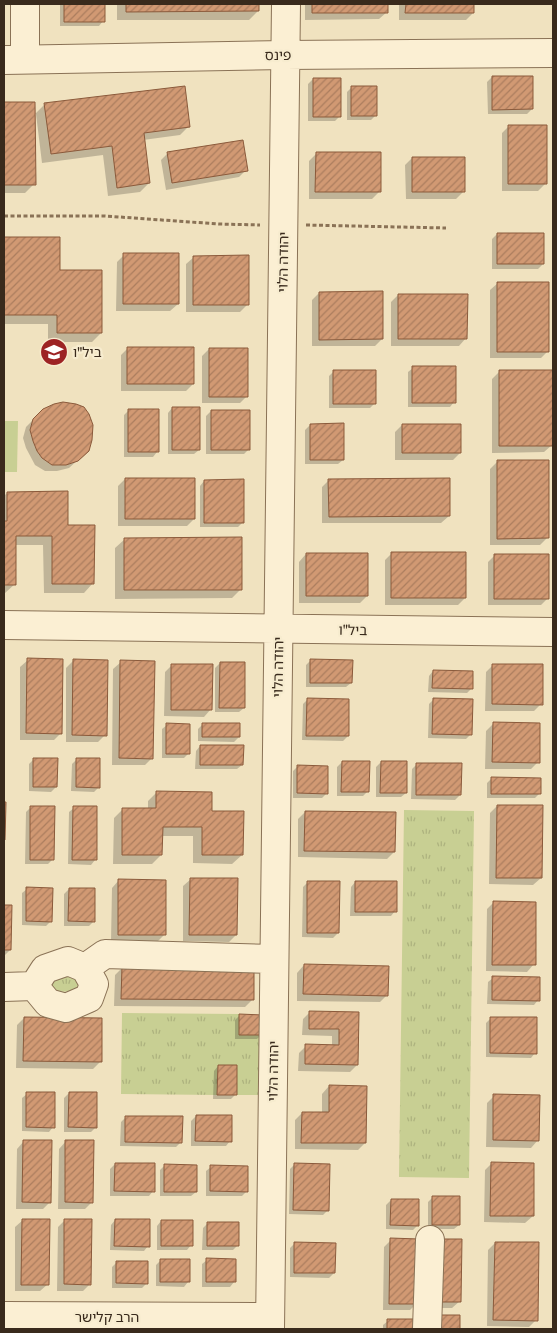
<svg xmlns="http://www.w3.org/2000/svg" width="557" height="1333" font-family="'Source Serif 4','Noto Sans Hebrew',serif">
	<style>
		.grass { fill: url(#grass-tufts) }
		.garden { fill: #c8cf93 }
		.shadow { fill: #0003 }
		.building { fill: url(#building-hatch); stroke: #8b5a3b }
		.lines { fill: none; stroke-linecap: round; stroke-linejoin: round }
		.minor-casing { stroke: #8a7256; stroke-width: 30 }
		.path { stroke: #8a7256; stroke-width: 3; stroke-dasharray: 4 2.5; stroke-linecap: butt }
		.minor { stroke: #fbefd3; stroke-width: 28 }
		.labels { text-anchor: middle; stroke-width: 4.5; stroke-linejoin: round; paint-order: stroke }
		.street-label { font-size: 14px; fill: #392a1c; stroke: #f7eccf }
		.poi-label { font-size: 14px; fill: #392a1c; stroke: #f7eccf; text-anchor: start }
	</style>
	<defs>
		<pattern id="grass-tufts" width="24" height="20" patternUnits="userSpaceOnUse" patternTransform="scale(1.25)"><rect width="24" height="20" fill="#c8cf93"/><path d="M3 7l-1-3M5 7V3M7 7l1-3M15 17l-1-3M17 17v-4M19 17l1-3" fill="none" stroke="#adb27e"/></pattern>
		<pattern id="building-hatch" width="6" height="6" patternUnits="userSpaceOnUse" patternTransform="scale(1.25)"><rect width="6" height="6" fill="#d19973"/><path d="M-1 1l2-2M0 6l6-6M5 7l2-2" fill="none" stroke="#ab7d5e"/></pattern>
	</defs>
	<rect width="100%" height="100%" fill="#f0e2bf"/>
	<path class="grass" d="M404,810L474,811L469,1178L399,1177Z
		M71,973L79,980V987C68,993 61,993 50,989L49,982Z
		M122,1013L239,1014L263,1035V1095H237V1065H218L217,1095L121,1094Z"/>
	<path class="garden" d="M4,421H18L17,472H4Z"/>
	<path class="shadow" d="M60,4H103V21L99,26H60Z
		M117,4H258V11L249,20H117Z
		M305,4H387V12L379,19L305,20Z
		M399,4H473V13L466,20H399Z
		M492,77L532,109L527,114H488L487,82Z
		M313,79L340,116L335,121H308V84Z
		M351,88L376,115L371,120H347V92Z
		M4,103H34V184L25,193H4Z
		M45,104L189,126L180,135L143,140L149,183L140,192L108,196L103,155L42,163L36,114H35Z
		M509,126L545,184L538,191H502V133Z
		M168,153L246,170L239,177L166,190L161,160Z
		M316,154L379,192L372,199H309V161Z
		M412,158L463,192L456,199H406L405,165Z
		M497,234L543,264L538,269H492V239Z
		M4,238H59V271L101,333L92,342H48V324H4Z
		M124,255L178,304L170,311H116L117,262Z
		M194,257L248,304L240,312H186V264Z
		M498,283L548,351L541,358H490V290Z
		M319,293L382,339L375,346H312V300Z
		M398,295L466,338L459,346H391V302Z
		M128,348L193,384L186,391H121V355Z
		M209,349L247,396L240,403H202V356Z
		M413,368L454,402L450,407H408V372Z
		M334,371L375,403L370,408H329V376Z
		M499,372L552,445L544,452L492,453V379Z
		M172,408L199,450L194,454H168V413Z
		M43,410L80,458L69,468L57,471H45L35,465L26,448L23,438L26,427Z
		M129,410L157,452L153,457H124V415Z
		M211,411L249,449L244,454H206V416Z
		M310,425L343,460L338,464H305V430Z
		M402,425L460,453L453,460H395V432Z
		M497,462L547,538L540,545H490V469Z
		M125,479L194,519L187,526H118V486Z
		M329,480L449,516L441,523H322V487Z
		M204,481L243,522L238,527H200V486Z
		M7,493L67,526L93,583L84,593H44L43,545H14L15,584L5,593H4V496Z
		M125,539L241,589L232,598L115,599V548Z
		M392,553L465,598L458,605H385V560Z
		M306,554L367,596L360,603H299V562Z
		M495,555L548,598L541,605H488V562Z
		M28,660L61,733L54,740H20V667Z
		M74,660L105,735L98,742H66V668Z
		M311,660L351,683L346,687H306V665Z
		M121,662L152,758L145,765H112L113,669Z
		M220,663L244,708L239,712H215V668Z
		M172,665L211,709L204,717L164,716L165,672Z
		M493,665L541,704L534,711H485L486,672Z
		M433,671L472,688L467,693L428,692L429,676Z
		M307,700L348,736L343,741L302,740L303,704Z
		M433,700L471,734L466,739L428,738L429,704Z
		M203,724L239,737L234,742L198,741V729Z
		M493,724L538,762L531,769H485L486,731Z
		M167,725L188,754L184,758H162V729Z
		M200,746L242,765L237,769H195L196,751Z
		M34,759L56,787L51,792L29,791V764Z
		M77,759L99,787L94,792L71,791L72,764Z
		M342,762L368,791L363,796H337V767Z
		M381,762L406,793L401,797H376V767Z
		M417,764L460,795L455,800L411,799L412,769Z
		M298,766L327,793L322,798H293V771Z
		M492,778L539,794L535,798H487V783Z
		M157,792L210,812L242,855L232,864L193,863V836H161V855L152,864H113L114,818L123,809H148V801Z
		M497,806L541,878L533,885L489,884L490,813Z
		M31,807L53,859L48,864H25L26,812Z
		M74,808L95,860L91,865L68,864L69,812Z
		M305,812L394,852L387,859L298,857V819Z
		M191,879L236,935L229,942L183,941V886Z
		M119,880L164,935L157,942L111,941L112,888Z
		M308,882L338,933L333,938L302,937L303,887Z
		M355,882L395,911L391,916H350L351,887Z
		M27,889L51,921L46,926L22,925V893Z
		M69,889L94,921L89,926H64V894Z
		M494,902L534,964L527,972L486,971L487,909Z
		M4,906H11L10,950L4,956Z
		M304,965L387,995L380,1002L297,1001V973Z
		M122,968L252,1000L245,1007L114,1006L115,975Z
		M493,978L538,1000L534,1005L487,1004L488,982Z
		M310,1012L358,1013L357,1065L350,1072L298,1071L299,1053L306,1046H332V1036L302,1035L303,1019Z
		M240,1015L262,1034L257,1039H235V1020Z
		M24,1018L100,1062L93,1069L16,1068L17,1025Z
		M491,1018L535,1053L531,1058L486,1057V1023Z
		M218,1066L235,1095L231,1099H213L214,1071Z
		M329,1086L365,1143L358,1150L295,1149V1120L302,1113H322V1094Z
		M69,1093L96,1127L91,1132H64V1098Z
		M27,1094L53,1127L49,1132L22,1131V1098Z
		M494,1096L538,1140L531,1148L486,1147L487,1103Z
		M196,1116L230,1141L226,1146H191V1121Z
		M126,1117L181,1142L176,1147L120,1146L121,1122Z
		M24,1141L50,1202L43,1209H16L17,1149Z
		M66,1141L92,1202L85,1209H58L59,1149Z
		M492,1163L533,1216L525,1223L484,1222L485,1170Z
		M115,1164L153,1191L149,1196H110V1169Z
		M165,1165L196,1192L191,1196H160V1170Z
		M294,1165L328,1210L323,1215L289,1214L290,1169Z
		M211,1167L246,1192L242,1196H206V1171Z
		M433,1197L459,1225L454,1229H428V1202Z
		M391,1200L418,1225L413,1230L386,1229V1205Z
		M23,1220L48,1284L40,1291H15V1227Z
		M65,1220L90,1284L83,1291H57L58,1227Z
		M115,1220L148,1246L144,1251L110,1250L111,1225Z
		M161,1221L191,1245L187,1250H157V1226Z
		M208,1223L237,1246L233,1250H202L203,1228Z
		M391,1240L417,1303L410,1310H383L384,1247Z
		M460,1240V1301L452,1308H425Z
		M295,1243L334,1273L329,1278L290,1277V1248Z
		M495,1243L536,1320L529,1327L487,1326L488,1250Z
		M161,1260L188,1282L184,1287L156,1286V1265Z
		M207,1260L234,1282L230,1287H202V1264Z
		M117,1262L147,1283L142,1288H112V1267Z
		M388,1321L415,1329H383V1325Z"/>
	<path class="building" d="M64,4H105V22H64Z
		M126,4H259V11L126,12Z
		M312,4H388V13H312Z
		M406,4H474V13H405Z
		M492,76H533V109L492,110Z
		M313,78H341V117H313Z
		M185,86L190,127L144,133L150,183L117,188L112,146L51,154L44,103Z
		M351,86H377V116H351Z
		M4,102H35L36,185H4Z
		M508,125H547V184H508Z
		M243,140L248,171L172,183L167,152Z
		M316,152H381V192H315Z
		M412,157H465V192H412Z
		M497,233H544V264H497Z
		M4,237H60V270H102V333H57V315H4Z
		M123,253H179V304H123Z
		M249,255V305H193V256Z
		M497,282H549V352H497Z
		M383,291V339L319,340V292Z
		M398,294H468L467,339H398Z
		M127,347H194V384H127Z
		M209,348H248V397H209Z
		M412,366H456V403H412Z
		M333,370H376V404H333Z
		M499,370H553V446H499Z
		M63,402L76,404L84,407L89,414L93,425L92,440L89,451L78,461L66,465H52L42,458L37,451L33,441L30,430L33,419L43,409L54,404Z
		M172,407H200V450H172Z
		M128,409H159V452H128Z
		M211,410H250V450H211Z
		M344,423V460H310V424Z
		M402,424H461V453H402Z
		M497,460H549V538L497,539Z
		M125,478H195V519H125Z
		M450,478V516L329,517L328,479Z
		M244,479V523H204V480Z
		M68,491V525H95L94,584H52V536H16V585H4V521H7V492Z
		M242,537V590H124V538Z
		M391,552H466V598H391Z
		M306,553H368V596H306Z
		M494,554H549V599H494Z
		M27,658L63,659L62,734L26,733Z
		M73,659L108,660L107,736L72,735Z
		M310,659L353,660L352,683H310Z
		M120,660L155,661L153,759L119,758Z
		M220,662H245V708H219Z
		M171,664H213L212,710H171Z
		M492,664H543V705L492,704Z
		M433,670L473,671V689L432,688Z
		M307,698L349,699V736H306Z
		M433,698L473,699L472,735L432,734Z
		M493,722L540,723V763L492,762Z
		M166,723L190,724V754H166Z
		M202,723H240V737H202Z
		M200,745H244L243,765H200Z
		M33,758H58L57,787H33Z
		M76,758H100V788L76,787Z
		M342,761H370L369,792H341Z
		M381,761H407V793H380Z
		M416,763H462L461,795H416Z
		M297,765L328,766V794L297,793Z
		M491,777L541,778V794H491Z
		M156,791L212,792V811H244L243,855H202V827H163L162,855H122V808H156Z
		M4,802H6L5,840H4Z
		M497,805H543L542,878H496Z
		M30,806H55L54,860H30Z
		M73,806H97V860H72Z
		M305,811L396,812L395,852L304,851Z
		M190,878H238L237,935H189Z
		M118,879L166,880V935H118Z
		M307,881H340L339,933H307Z
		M355,881H397V912H355Z
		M26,887L53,888L52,922L26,921Z
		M69,888H95V922L68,921Z
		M493,901L536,902V965H492Z
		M4,905H12L11,950H4Z
		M304,964L389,966L388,996L303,994Z
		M122,966L254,968V1000L121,999Z
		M492,976L540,977V1001L492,1000Z
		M309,1011L359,1012L358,1065L305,1064V1044L339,1045V1029H309Z
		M239,1014L263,1015V1035H239Z
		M24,1017L102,1018V1062L23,1061Z
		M490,1017H537V1054L490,1053Z
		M218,1065H237V1095H217Z
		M329,1085L367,1086L366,1143H301L302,1112H329Z
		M26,1092H55V1128L26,1127Z
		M69,1092H97V1128L68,1127Z
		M493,1094L540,1095L539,1141L493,1140Z
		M196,1115H232V1142L195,1141Z
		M125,1116H183L182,1143L125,1142Z
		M23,1140H52L51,1203L22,1202Z
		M65,1140H94L93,1203L65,1202Z
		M491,1162L534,1163V1216H490Z
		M115,1163H155V1192L114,1191Z
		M294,1163L330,1164L329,1211L293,1210Z
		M164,1164L197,1165V1192H164Z
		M210,1165L248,1166V1192L210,1191Z
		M432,1196H460V1225H432Z
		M391,1199H419V1226L390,1225Z
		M22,1219H50L49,1285H21Z
		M64,1219H92L91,1285L64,1284Z
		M115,1219H150V1247L114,1246Z
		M161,1220H193V1246H161Z
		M207,1222H239V1246H207Z
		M390,1238L419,1239L418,1304H389Z
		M432,1239H462L461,1302H431Z
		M294,1242L336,1243L335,1273H294Z
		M495,1242H539L538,1321L493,1320Z
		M206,1258L236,1259V1282H206Z
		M160,1259H190V1282H160Z
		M116,1261H148V1284L116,1283Z
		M434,1315H460V1329H434Z
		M387,1319H416V1329H387Z"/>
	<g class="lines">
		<g class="minor-casing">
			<path id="minor" d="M25,59V4
				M4,60L285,55L553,53
				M4,625L553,632
				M68,961L85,968L94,984L89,998L66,1008L48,1003L34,986L45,969Z
				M85,968L105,954L274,959
				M4,987L34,986
				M4,1316L270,1317
				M270,1329L286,4
				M427,1329L430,1240"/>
		</g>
		<path class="path" d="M4,216H105L219,224L260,225
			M306,225L446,228"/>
		<use href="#minor" class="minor"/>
	</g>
	<defs>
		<g id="school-disc" transform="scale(1.4375)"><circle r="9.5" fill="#9d2324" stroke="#f7eccf"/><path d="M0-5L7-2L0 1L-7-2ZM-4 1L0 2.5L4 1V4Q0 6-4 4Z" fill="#fff"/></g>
	</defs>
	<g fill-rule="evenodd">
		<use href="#school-disc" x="54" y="352"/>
	</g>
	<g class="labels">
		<g class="street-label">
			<text transform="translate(278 55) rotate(-1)" y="5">פינס</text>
			<text transform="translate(283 262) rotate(-89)" y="5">יהודה הלוי</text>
			<text transform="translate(353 630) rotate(1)" y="5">ביל"ו</text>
			<text transform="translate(278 667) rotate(-89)" y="5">יהודה הלוי</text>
			<text transform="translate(273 1071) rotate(-89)" y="5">יהודה הלוי</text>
			<text x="107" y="1322">הרב קלישר</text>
		</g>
		<g class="poi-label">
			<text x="73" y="357">ביל"ו</text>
		</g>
	</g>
	<rect width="557" height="1333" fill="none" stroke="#392a1c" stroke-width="10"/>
</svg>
